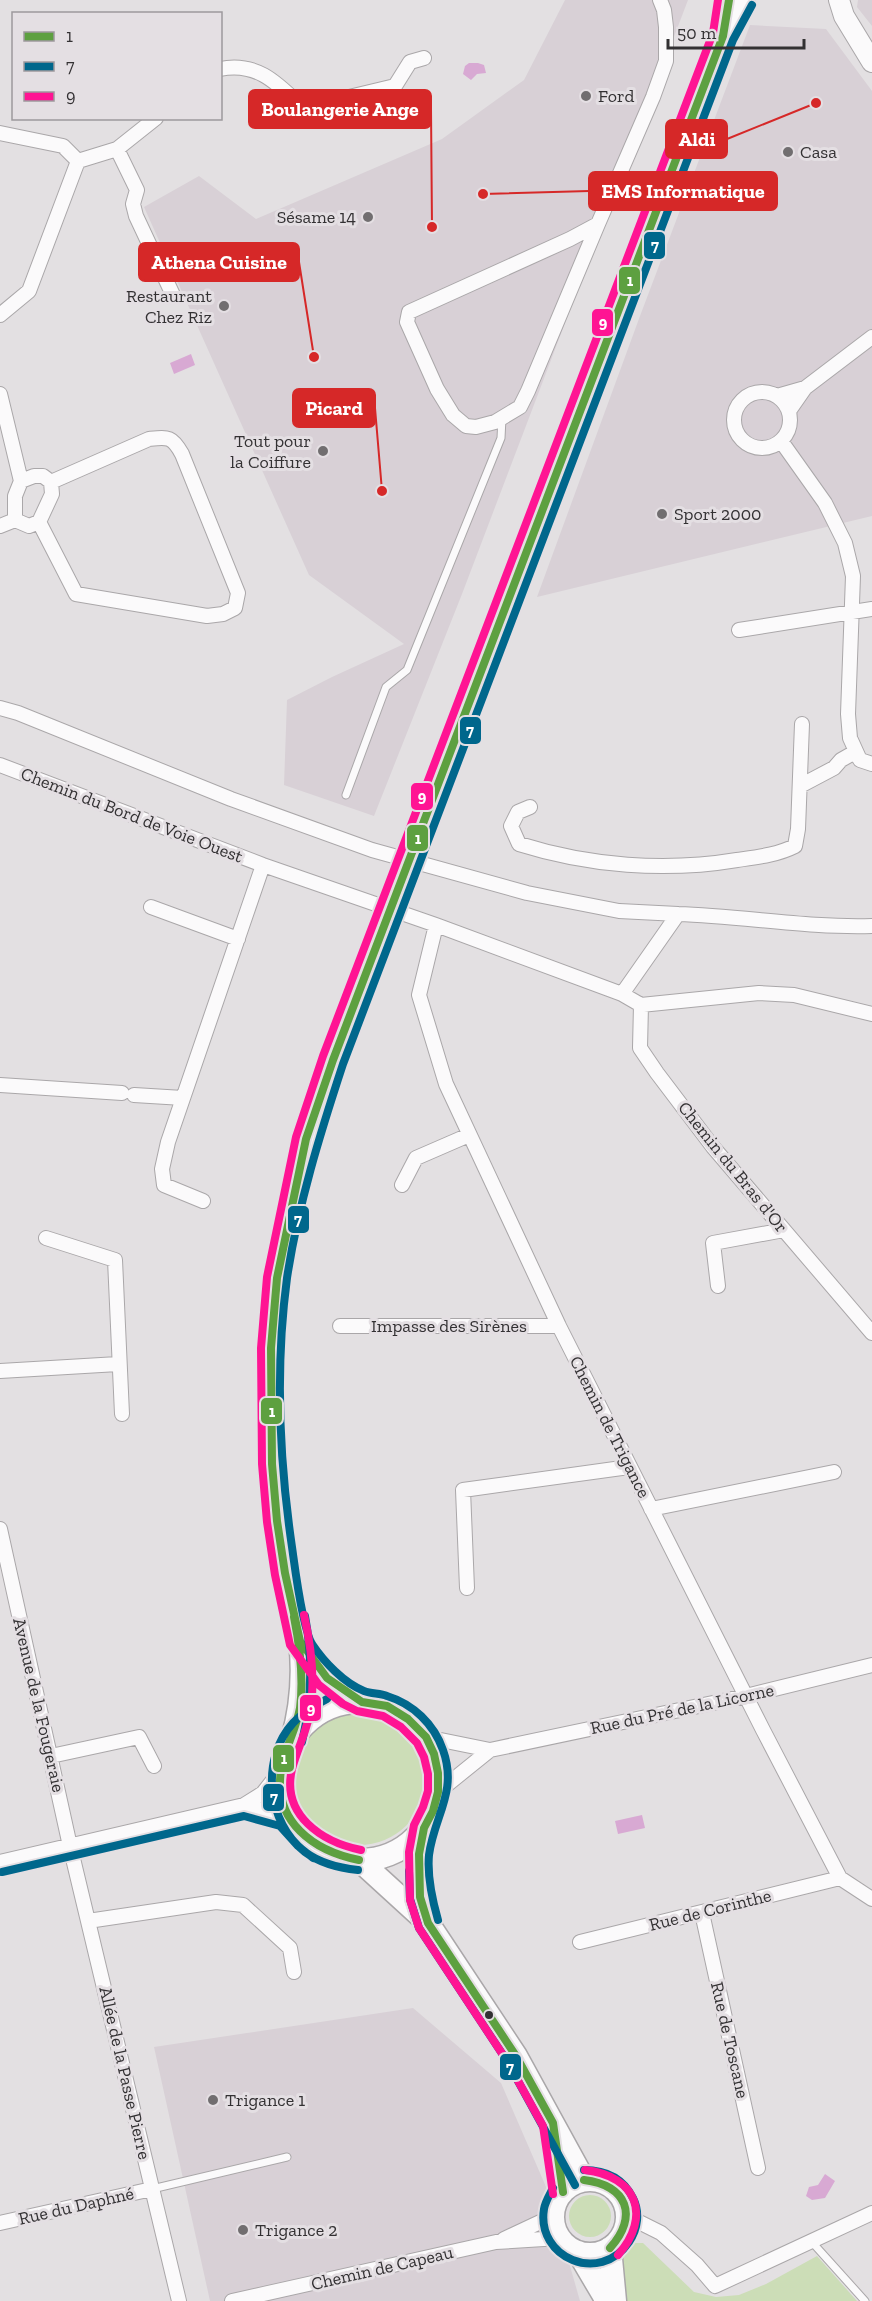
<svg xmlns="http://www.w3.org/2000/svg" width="872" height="2301" font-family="'Zilla Slab',serif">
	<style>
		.built { fill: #d8d0d6 }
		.green { fill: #ccddb7 }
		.water { fill: #d8a9d3 }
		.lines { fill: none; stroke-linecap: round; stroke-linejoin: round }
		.lane-casing { stroke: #aaa7a9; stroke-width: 9 }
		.street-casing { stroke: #aaa7a9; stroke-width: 16 }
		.secondary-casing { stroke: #aaa7a9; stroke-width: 22 }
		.primary-casing { stroke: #aaa7a9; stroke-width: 25 }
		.lane { stroke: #fbfafb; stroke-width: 7 }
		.street { stroke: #fbfafb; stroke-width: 14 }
		.secondary { stroke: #fbfafb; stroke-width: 20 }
		.primary { stroke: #fbfafb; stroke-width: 22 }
		.primary-bridge-casing { stroke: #aaa7a9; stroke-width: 25; stroke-linecap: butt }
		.primary-bridge { stroke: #fbfafb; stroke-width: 22 }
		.bus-1-casing { stroke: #e4dfe3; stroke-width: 12 }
		.bus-2-casing { stroke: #e4dfe3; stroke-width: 12 }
		.bus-3-casing { stroke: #e4dfe3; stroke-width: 12 }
		.bus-1 { stroke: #5da040; stroke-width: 8 }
		.bus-2 { stroke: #00678c; stroke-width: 8 }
		.bus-3 { stroke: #ff1493; stroke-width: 8 }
		.poi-dot { fill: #716e70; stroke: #e4dfe3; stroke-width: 2 }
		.bus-dot { fill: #333133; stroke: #e4dfe3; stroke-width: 2 }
		.labels { text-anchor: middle; stroke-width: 6; stroke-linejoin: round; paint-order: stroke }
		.poi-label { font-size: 18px; fill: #333133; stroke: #e4dfe3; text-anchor: start }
		.street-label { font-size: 18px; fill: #333133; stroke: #e4dfe3 }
		.leader { fill: none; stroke: #d62828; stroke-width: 2 }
		.callout-dot { fill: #d62828; stroke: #e4dfe3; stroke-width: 2 }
		.callout { fill: #d62828; stroke: #d62828; stroke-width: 2 }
		.callout-label { font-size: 20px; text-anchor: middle; font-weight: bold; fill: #fff }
		.line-badge { stroke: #e4dfe3; stroke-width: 2 }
		.badge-label { font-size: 16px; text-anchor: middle; font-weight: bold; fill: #fff }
	</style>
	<rect width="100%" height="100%" fill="#e3e0e2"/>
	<path class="built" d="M565,0H688L462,594L374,816L284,785L287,700L332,677L404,644L309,575L144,207L199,176L256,219L442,139L524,80Z
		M858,0H872V26L857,7Z
		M750,25L826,29L872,91V516L537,597L640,316Z
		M413,2008L501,2083L550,2196L580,2301H210L154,2047Z"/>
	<path class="green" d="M292 1778a67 67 0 1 1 134 0a67 67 0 1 1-134 0Z
		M569 2216a21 21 0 1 1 42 0a21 21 0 1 1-42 0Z
		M633,2243H643L694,2292L716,2297L739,2295L766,2284L817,2256L857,2301H625L620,2254Z"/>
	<path class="water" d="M469,63H478L484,65L486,73L477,74L471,80L463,74L465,66Z
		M191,354L195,365L174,374L170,363Z
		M642,1815L645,1828L618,1834L615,1821Z
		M825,2174L835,2181L825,2198L812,2200L806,2196L809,2187L818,2185Z"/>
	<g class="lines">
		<g class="lane-casing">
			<path id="lane" d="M346,795L386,687L407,670L501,438L502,418
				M152,2189L287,2157
				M811,2241L865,2301"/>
		</g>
		<g class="street-casing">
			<path id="street" d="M220,69C258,61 279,85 303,108L395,86L410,62L424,58
				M0,133L63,146L78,161
				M117,149L137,190L133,204L136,216L173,295
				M78,161L117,149L156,118
				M598,224L570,239L409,312L407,322L437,389L453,415L466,426L476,427L495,422L520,407L528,391L598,224L653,97L666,61V27L664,10L660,0
				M0,315L29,291L78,161
				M805,388L872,337
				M734 420a28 28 0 1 1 56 0a28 28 0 1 1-56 0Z
				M0,394L21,481
				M777,396L805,388L789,411
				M781,441L825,503L845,543L853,576L848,714L850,738L860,760L872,764
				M34,476H43L51,482L52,494L39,522L29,526L15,520V496L21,481Z
				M39,522L76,594L207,616L223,614L235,608L238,593L182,454C172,436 168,437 149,439L51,482
				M0,526L15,520
				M739,630L872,609
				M0,708L18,713L231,799L372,850L527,893L619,911L678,914
				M0,765L263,865L436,925L622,994L641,1005L640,1048L657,1073L713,1147L872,1333
				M800,786L834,768L841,760L855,752
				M530,807L518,812L511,826L519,844C589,866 665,872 737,860C758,857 777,855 795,846L798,829L802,724
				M151,907L238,939
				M436,925L419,995L446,1084L559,1326L763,1730L840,1878L872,1899
				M622,994L678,914C743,916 807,928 872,926
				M641,1005L759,993L794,995L872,1014
				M0,1085L122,1093
				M134,1095L183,1098
				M402,1185L416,1158L469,1135
				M203,1201L164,1185L162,1169L168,1142L263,865
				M46,1238L115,1260L122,1414
				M718,1286L713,1243L784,1230
				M340,1326H559
				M0,1371L118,1364
				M651,1509L834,1472
				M0,1529L70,1846L179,2301
				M467,1588L463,1490L629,1467
				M426,1737L490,1750L438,1792
				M490,1750L746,1696L872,1665
				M51,1756L139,1737L154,1766
				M244,1805L286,1817L293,1823
				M0,1862L244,1805L263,1793L281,1770
				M702,1913L758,2168
				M88,1921L216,1902L243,1905L290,1948L294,1972
				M580,1942L840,1878
				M627,2216L661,2233L697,2265L715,2286L872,2213
				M0,2223L152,2189
				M504,2239L553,2216
				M232,2301L496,2242L560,2238"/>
		</g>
		<g class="secondary-casing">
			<path id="secondary" d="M839,0L844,16L872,62"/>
		</g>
		<g class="primary-casing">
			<path id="primary" d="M425,818L723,36L743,0
				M300,1641C317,1667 335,1687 362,1702
				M281 1781a79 79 0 1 1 158 0a79 79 0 1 1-158 0Z
				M292,1740C301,1708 304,1675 300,1641C296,1617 288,1594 284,1570C278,1535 273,1499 272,1463C267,1351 276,1248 306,1140C324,1073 352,1009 377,944
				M424,1828C417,1861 419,1890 428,1923
				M359,1860L428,1923L516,2056L584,2180
				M553 2217a37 37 0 1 1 74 0a37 37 0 1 1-74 0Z
				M610,2248L615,2301
				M578,2252L607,2301"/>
		</g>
		<use href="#lane" class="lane"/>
		<use href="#street" class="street"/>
		<use href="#secondary" class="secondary"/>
		<use href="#primary" class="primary"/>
		<g class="primary-bridge-casing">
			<path id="primary-bridge" d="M377,944L425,818"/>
		</g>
		<use href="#primary-bridge" class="primary-bridge"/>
		<g class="bus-1-casing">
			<path id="bus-1" d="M294,1617C300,1647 304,1677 300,1708C296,1730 284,1750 281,1770C273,1822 314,1851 359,1860
				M584,2180C627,2185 639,2216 610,2248
				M563,2192L553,2123L516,2056L428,1923L420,1897L419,1854L424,1828L433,1811L438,1792V1773L434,1754L426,1737L408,1719L387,1706L362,1702L327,1678L300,1641L285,1573L277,1521L272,1464L271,1348L277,1278L306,1139L333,1060L723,36L729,0"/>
		</g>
		<g class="bus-2-casing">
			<path id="bus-2" d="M327,1699C314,1706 303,1712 293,1723C260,1759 267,1823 305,1852C321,1864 339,1868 358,1870
				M302,1742C312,1700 313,1659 305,1616
				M409,1871L410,1899L419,1928L507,2061L575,2185
				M2,1872L244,1816L280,1826L298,1846L313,1858
				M438,1920C432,1899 427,1877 429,1855C434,1816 458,1792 443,1750C434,1724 413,1704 387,1696C380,1693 372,1694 364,1691C344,1683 324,1662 312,1644C302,1627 295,1568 292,1547C279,1458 275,1368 287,1278C298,1205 320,1134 343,1064L733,40L752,5
				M553,2188C550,2194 545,2202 544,2209C536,2258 600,2285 629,2242C638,2229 640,2212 633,2198C623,2178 606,2170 584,2170"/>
		</g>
		<g class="bus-3-casing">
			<path id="bus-3" d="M304,1615C311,1645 315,1675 311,1707C308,1729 298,1747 292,1769C281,1815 322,1842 361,1850
				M585,2170C637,2176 652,2216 618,2255
				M553,2194L543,2126L507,2061L419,1928L410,1900L409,1852L414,1825L423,1807L428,1791V1774L424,1757L417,1743L401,1727L383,1716L357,1711L343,1704L319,1685L290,1645L275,1575L267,1522L262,1464L261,1348L267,1277L296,1137L323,1056L713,33L718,0"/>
		</g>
		<use href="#bus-1" class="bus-1"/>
		<use href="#bus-2" class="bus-2"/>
		<use href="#bus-3" class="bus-3"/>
	</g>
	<g class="poi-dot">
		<circle cx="586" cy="96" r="6"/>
		<circle cx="788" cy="152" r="6"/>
		<circle cx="368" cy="217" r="6"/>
		<circle cx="224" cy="306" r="6"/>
		<circle cx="323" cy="451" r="6"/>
		<circle cx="662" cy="514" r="6"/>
		<circle cx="213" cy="2100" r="6"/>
		<circle cx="243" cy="2230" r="6"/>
	</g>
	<circle class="bus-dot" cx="489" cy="2015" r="5"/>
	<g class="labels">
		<g class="poi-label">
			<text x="598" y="102">Ford</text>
			<text x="800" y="158">Casa</text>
			<text x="356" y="223" text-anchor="end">Sésame 14</text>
			<text x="212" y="302" text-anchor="end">Restaurant<tspan x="212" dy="21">Chez Riz</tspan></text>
			<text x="311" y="447" text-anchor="end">Tout pour<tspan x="311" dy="21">la Coiffure</tspan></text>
			<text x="674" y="520">Sport 2000</text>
			<text x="225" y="2106">Trigance 1</text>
			<text x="255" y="2236">Trigance 2</text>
		</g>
		<g class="street-label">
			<text transform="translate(132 815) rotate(21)" y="6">Chemin du Bord de Voie Ouest</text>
			<text transform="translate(733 1167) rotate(51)" y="6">Chemin du Bras d'Or</text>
			<text x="449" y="1332">Impasse des Sirènes</text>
			<text transform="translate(610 1427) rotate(63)" y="6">Chemin de Trigance</text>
			<text transform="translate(39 1705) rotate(77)" y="6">Avenue de la Fougeraie</text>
			<text transform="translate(682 1709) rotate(-12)" y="6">Rue du Pré de la Licorne</text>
			<text transform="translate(710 1910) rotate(-14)" y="6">Rue de Corinthe</text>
			<text transform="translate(730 2040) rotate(77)" y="6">Rue de Toscane</text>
			<text transform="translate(125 2073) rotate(77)" y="6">Allée de la Passe Pierre</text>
			<text transform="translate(76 2206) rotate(-13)" y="6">Rue du Daphné</text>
			<text transform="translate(382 2268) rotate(-13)" y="6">Chemin de Capeau</text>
		</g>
	</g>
	<path class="leader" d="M432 227L431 109M816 103L727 139M483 194L589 191M314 357L299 262M382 491L375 408"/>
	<g class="callout-dot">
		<circle cx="432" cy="227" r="6"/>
		<circle cx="816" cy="103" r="6"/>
		<circle cx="483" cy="194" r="6"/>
		<circle cx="314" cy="357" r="6"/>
		<circle cx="382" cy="491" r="6"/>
	</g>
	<g class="callout">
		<rect x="249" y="90" width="182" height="38" rx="6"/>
		<rect x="666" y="120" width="61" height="38" rx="6"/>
		<rect x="589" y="172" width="188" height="38" rx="6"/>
		<rect x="139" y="243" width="160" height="38" rx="6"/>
		<rect x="293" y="389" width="82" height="38" rx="6"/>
	</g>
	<g class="callout-label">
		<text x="340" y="116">Boulangerie Ange</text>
		<text x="697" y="146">Aldi</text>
		<text x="683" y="198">EMS Informatique</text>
		<text x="219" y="269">Athena Cuisine</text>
		<text x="334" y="415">Picard</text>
	</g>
	<g class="line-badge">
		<rect x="643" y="231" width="23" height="29" rx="6" fill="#00678c"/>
		<rect x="618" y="266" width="23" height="29" rx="6" fill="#5da040"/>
		<rect x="591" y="308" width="23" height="29" rx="6" fill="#ff1493"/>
		<rect x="459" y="716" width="23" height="29" rx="6" fill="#00678c"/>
		<rect x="410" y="782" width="24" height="29" rx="6" fill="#ff1493"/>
		<rect x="406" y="824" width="23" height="28" rx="6" fill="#5da040"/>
		<rect x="287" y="1205" width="23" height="29" rx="6" fill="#00678c"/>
		<rect x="260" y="1397" width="23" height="28" rx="6" fill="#5da040"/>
		<rect x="299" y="1694" width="23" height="28" rx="6" fill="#ff1493"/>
		<rect x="272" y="1744" width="23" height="29" rx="6" fill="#5da040"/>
		<rect x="262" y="1783" width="23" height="29" rx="6" fill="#00678c"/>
		<rect x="499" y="2053" width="23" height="28" rx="6" fill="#00678c"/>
	</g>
	<g class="badge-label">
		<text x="655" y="251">7</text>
		<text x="630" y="286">1</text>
		<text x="603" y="328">9</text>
		<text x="470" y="736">7</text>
		<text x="422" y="802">9</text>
		<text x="418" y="844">1</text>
		<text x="298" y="1225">7</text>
		<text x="272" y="1417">1</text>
		<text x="311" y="1714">9</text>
		<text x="284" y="1764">1</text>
		<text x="274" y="1803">7</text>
		<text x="510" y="2073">7</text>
	</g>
	<rect x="12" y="12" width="210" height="108" fill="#e4dfe3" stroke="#9d999d" stroke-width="1.5"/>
	<rect x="24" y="32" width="30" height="9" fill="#5da040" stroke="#9d999d" stroke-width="1.5"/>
	<text x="66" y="42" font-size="18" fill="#333133">1</text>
	<rect x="24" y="62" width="30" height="9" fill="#00678c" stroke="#9d999d" stroke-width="1.5"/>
	<text x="66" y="72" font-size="18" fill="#333133">7</text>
	<rect x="24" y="92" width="30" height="9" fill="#ff1493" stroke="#9d999d" stroke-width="1.5"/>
	<text x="66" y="102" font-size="18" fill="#333133">9</text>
	<path d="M668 39v9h136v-9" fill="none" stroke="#333133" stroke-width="3"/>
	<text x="677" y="39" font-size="18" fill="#333133" stroke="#e4dfe3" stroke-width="4.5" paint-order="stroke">50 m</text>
</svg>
